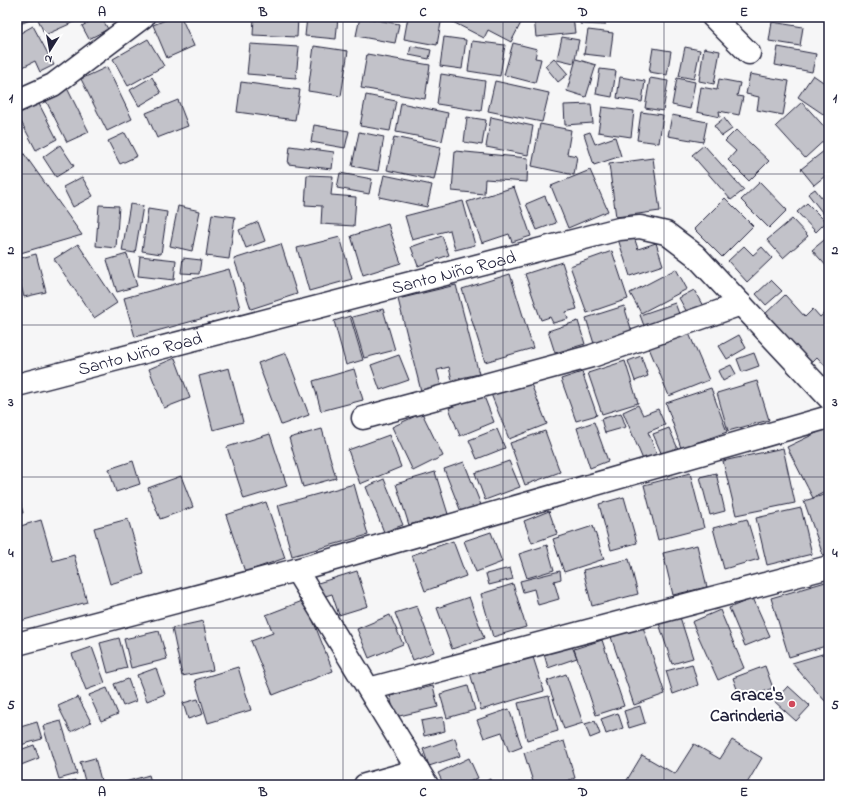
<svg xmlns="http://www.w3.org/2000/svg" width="846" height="802" font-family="'Indie Flower',sans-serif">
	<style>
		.building { fill: #c2c2c9; stroke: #22223b }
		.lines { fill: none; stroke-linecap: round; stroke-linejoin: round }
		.minor-casing { stroke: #22223b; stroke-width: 25 }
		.minor { stroke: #fff; stroke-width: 22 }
		.grid { fill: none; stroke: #22223b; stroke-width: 1; stroke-opacity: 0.55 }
		.poi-dot { fill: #d1495b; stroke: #fff; stroke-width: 1.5 }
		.labels { text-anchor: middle; stroke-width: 4; stroke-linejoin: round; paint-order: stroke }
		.street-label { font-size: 18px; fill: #22223b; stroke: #fff }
		.poi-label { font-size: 18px; font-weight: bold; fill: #22223b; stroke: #fff; text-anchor: end }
		.neatline { fill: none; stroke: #22223b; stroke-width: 1.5 }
		.grid-label { font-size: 13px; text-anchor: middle; font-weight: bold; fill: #22223b }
	</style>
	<rect width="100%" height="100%" fill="#f6f6f7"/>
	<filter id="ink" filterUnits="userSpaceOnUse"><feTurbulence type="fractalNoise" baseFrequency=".025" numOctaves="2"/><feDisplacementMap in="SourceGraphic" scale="8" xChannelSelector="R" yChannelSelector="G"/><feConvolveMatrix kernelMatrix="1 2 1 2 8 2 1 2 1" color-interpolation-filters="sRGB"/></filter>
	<g filter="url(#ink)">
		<path class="building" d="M17,17H32L33,19L17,25Z
			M37,17H80L81,19L45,35Z
			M98,17H101L108,29L89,39L82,26Z
			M173,17H181L194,46L167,58L153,25Z
			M254,17H298L297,37L253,35Z
			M307,17H338L336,39L305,36Z
			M360,17L399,24L395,43L356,36Z
			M408,17H442L437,45L404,39Z
			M446,17H519L523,19L511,42L488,30L484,38L445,18Z
			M534,17H573L575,33L536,37Z
			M581,17H606L605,25L580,24Z
			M772,22L803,27L800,46L769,41Z
			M33,26L54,65L40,72L35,61L17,70V35Z
			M588,30L613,33L610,57L584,54Z
			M444,37L466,40L462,69L440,66Z
			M562,37L579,40L574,63L557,59Z
			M148,39L164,66L128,86L113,59Z
			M472,41L505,45L500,76L468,71Z
			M513,43L537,49L535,58L541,59L535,83L504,75Z
			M250,44L299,47L296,78L247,74Z
			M314,46L348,51L341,96L308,91Z
			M411,46L431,50L429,59L409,55Z
			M685,47L700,50L694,79L679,76Z
			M778,47L816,54L812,72L775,65Z
			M653,48L671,51L667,75L649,72Z
			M704,48L720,51L714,84L699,81Z
			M367,54L430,65L425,99L361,88Z
			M554,58L568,74L558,82L545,66Z
			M576,59L596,65L586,97L567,91Z
			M107,67L132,119L107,131L81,79Z
			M600,69L616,71L612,97L596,94Z
			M441,74L485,81L481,111L437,104Z
			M750,74L789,81L783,115L757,110L759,97L746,94Z
			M813,75L829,86V118L798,97Z
			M152,77L161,93L139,106L130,90Z
			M620,77L645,81L642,102L617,98Z
			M650,78L668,81L663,111L645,108Z
			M677,78L695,82L690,109L672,105Z
			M719,79L740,83L737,96L743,97L739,115L719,111L720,117L697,112L701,87L717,90Z
			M495,81L549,93L542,122L488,111Z
			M241,82L300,90L295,120L237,112Z
			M66,86L89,132L67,142L44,97Z
			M366,95L396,101L390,131L360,126Z
			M36,98L57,139L36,150L17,114V108Z
			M178,100L188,126L157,138L146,113Z
			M802,102L829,132V136L805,158L776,126Z
			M401,103L448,113L442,141L396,132Z
			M591,104L593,123L565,125L564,105Z
			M602,107L634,111L631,137L598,132Z
			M641,112L663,115L659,143L637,140Z
			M672,115L707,122L703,142L668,136Z
			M467,117L486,120L482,145L464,142Z
			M491,117L533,126L528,155L486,147Z
			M724,118L732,129L722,136L714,126Z
			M540,124L571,130L567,154L577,156L574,175L532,166Z
			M314,125L349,131L345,148L311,142Z
			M736,130L769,161L749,181L728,160L736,151L725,141Z
			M359,132L384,137L378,171L352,166Z
			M590,132L595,144L615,137L621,156L594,165L584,134Z
			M125,133L137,156L120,164L108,141Z
			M394,137L441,147L434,180L387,170Z
			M17,144L82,235L17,254Z
			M60,145L74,166L56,177L43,157Z
			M704,145L744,190L731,200L692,155Z
			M290,146L334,152L332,169L288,164Z
			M829,147V180L825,176L814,185L801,169Z
			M455,151L528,158L527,182L485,179L484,194L452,191Z
			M653,158L660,211L616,217L609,164Z
			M590,170L608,211L568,228L551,186Z
			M340,173L372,179L369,194L337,188Z
			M307,175L333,176L331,195L356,197L354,226L321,224L322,206L305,205Z
			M384,175L432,185L427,207L379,197Z
			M82,177L93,196L73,207L63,187Z
			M760,182L787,210L769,228L741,200Z
			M514,187L531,236L512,242L509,234L482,243L467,202Z
			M815,189L829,207V221L808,194Z
			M545,196L556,223L537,230L526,204Z
			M725,198L753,226L722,257L694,229Z
			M463,201L475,245L455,250L450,230L412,240L405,216Z
			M807,203L826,222L816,232L797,212Z
			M130,204L143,206L135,253L122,251Z
			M99,205L119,206L116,248L96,246Z
			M178,206L200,211L192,251L170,246Z
			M148,209L167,212L161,254L142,251Z
			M212,214L235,217L229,259L206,256Z
			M792,219L808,236L783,258L767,240Z
			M258,222L265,241L246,248L239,230Z
			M388,224L401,263L363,275L351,236Z
			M633,234L638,249L656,243L663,265L630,276L618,239Z
			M442,236L449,255L418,266L411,247Z
			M829,236V269L812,250Z
			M340,237L352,279L309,291L297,248Z
			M78,244L117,303L94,318L54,259Z
			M281,244L297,294L251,309L234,259Z
			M744,246L753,255L762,247L772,258L747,282L728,261Z
			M612,251L628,299L587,313L570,266Z
			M36,254L46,292L24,297L17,270V259Z
			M127,254L137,286L117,292L107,260Z
			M140,256L176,260L174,280L138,276Z
			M183,258L201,260L199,274L181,273Z
			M562,262L577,309L566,312L568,319L553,323L550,317L541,320L525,274Z
			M229,269L240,308L135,337L124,298Z
			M676,269L687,289L641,313L630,293Z
			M510,274L533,348L485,362L462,289Z
			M771,280L782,291L766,305L756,294Z
			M456,285L479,374L452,380L449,367L437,370L441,386L421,391L398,299Z
			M694,290L704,308L689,316L679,298Z
			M785,295L805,317L813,309L820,317L829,309V370L817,357L810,364L764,315Z
			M675,303L682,322L647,334L640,315Z
			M624,306L633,335L595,347L586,318Z
			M383,309L395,350L364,358L352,317Z
			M350,316L363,360L346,365L334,321Z
			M578,321L585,344L555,353L548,331Z
			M688,331L709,380L669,396L649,348Z
			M739,335L746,348L727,359L719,346Z
			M286,353L309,415L281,425L258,363Z
			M754,353L759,366L742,372L737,359Z
			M399,355L409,380L380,390L371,365Z
			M641,356L648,376L635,381L628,361Z
			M175,358L190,398L164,408L149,369Z
			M625,361L638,403L602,414L588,373Z
			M731,365L736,374L723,381L718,371Z
			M229,368L243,422L213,430L199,376Z
			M354,369L363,400L321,411L313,381Z
			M582,372L597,415L576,421L561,379Z
			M529,379L547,424L509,439L491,394Z
			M757,381L769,420L728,431L717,393Z
			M711,388L727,432L681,448L666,403Z
			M483,394L494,422L460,436L449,408Z
			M638,405L643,415L658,409L665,425L648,432L658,456L644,462L623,412Z
			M422,413L443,456L413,471L392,427Z
			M621,413L626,427L605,433L601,419Z
			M594,422L608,461L590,468L577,428Z
			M829,427V490L813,498L787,447Z
			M669,428L678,449L662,455L653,434Z
			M322,429L336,478L303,487L289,438Z
			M497,429L505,448L477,459L469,440Z
			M545,431L560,472L525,485L510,443Z
			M270,434L287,486L244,499L227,447Z
			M389,435L401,467L360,484L348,450Z
			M783,448L795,503L736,515L723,461Z
			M133,461L140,484L116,492L109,469Z
			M509,461L520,487L485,500L475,473Z
			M464,462L481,505L461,512L444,469Z
			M435,472L448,514L409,525L396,484Z
			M690,473L704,528L658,540L644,485Z
			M716,473L725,511L710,515L700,477Z
			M181,476L193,507L160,519L148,488Z
			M384,479L403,525L384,532L366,487Z
			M354,484L368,535L292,556L278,505Z
			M17,488L23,513L17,514Z
			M827,494L829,499V553L823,555L804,501Z
			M624,497L637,543L611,550L599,504Z
			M266,502L285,558L245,572L226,515Z
			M801,508L812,554L767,565L756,518Z
			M549,511L557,534L532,543L524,521Z
			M128,519L144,574L110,584L94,528Z
			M747,519L759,559L724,569L713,528Z
			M41,520L53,561L74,555L87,602L17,622V527Z
			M593,526L604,559L564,572L553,539Z
			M491,532L502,562L476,572L464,541Z
			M453,541L466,576L425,591L412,555Z
			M547,545L554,570L527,578L519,554Z
			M697,545L707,587L673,595L663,553Z
			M629,559L638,594L592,606L583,570Z
			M510,568L513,579L489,585L486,574Z
			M357,571L368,606L339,615L332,594L322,597L318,583Z
			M560,571L561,579L554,581L559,599L538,605L534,589L523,592L520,581Z
			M829,581V645L789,657L771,598Z
			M513,584L526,627L493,637L481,594Z
			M469,597L484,638L452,649L437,608Z
			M753,598L770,636L745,646L729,608Z
			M305,600L333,671L273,695L251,641L273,633L266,615Z
			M417,606L434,652L413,660L395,613Z
			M720,610L744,668L718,680L692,622Z
			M679,614L693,658L672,664L658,620Z
			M390,615L403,644L369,658L357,629Z
			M203,621L213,670L182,676L172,628Z
			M643,627L665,694L634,705L611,637Z
			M159,631L167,659L131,668L124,639Z
			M119,638L127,668L108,673L100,643Z
			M602,640L624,706L596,715L574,649Z
			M571,644L577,658L548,668L544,654Z
			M92,647L105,683L86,690L72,654Z
			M829,652V696L825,701L792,663Z
			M532,654L544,691L481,710L470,673Z
			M692,664L698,685L673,694L666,671Z
			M765,666L773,688L741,700L733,678Z
			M238,667L251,710L208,723L195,680Z
			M156,668L165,694L147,701L137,675Z
			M566,674L583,723L564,729L547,681Z
			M128,679L136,701L123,706L114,684Z
			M433,686L438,707L395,717L390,696Z
			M468,686L475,710L447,718L440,694Z
			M788,686L810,706L796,721L774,701Z
			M107,688L118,714L101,721L89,695Z
			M549,696L558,731L527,740L518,703Z
			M78,697L91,722L71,732L58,706Z
			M198,699L203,714L188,719L183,703Z
			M640,706L645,723L629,728L624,711Z
			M509,709L522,747L509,752L502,732L484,738L477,720Z
			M618,713L623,728L606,734L601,719Z
			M443,717L445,731L424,736L421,721Z
			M61,721L77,774L59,779L43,726Z
			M595,721L600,734L590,738L585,724Z
			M37,722L42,739L17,746V728Z
			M455,738L460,756L429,766L423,749Z
			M732,740L762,758L746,785H624L642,755L675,774L694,744L720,759Z
			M564,741L575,778L554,785H534L524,753Z
			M34,745L39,758L21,765L17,751Z
			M95,758L102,784L86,785L80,762Z
			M469,758L478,778L462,785H444L438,773Z
			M149,775L152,785H115Z
			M490,779L492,785H478Z
			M75,780L77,785H59Z"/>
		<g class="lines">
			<g class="minor-casing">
				<g id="minor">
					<path d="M713,17L749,53"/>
					<path d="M17,101L53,85L143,17"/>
					<path id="s1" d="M17,385L619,229L640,227L666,233L695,255L829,398"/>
					<path d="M363,418L592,356L741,304"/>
					<path d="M296,570L829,417"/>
					<path d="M17,644L296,570L427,785"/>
					<path d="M369,689L829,567"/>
					<path d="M365,785L418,770"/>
				</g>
			</g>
			<use href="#minor" class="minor"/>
		</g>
	</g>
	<path class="grid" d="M182,17V785M343,17V785M503,17V785M664,17V785M17,174H829M17,325H829M17,477H829M17,628H829"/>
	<circle class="poi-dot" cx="792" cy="704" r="4"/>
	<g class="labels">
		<g class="street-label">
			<text dy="6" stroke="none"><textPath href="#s1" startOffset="451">Santo Niño Road</textPath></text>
			<text dy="6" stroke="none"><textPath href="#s1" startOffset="127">Santo Niño Road</textPath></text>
		</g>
		<g class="poi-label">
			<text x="784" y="700">Grace's<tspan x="784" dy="21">Carinderia</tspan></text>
		</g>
	</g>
	<rect width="846" height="802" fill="none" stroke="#fff" stroke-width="44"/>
	<g transform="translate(50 50) rotate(191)" stroke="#ffffff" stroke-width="3" paint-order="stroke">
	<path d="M0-3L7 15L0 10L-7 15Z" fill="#22223b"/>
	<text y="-6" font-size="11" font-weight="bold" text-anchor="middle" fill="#22223b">N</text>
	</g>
	<rect x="22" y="22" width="802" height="758" class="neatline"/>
	<g class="grid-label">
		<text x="102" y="16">A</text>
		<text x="263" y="16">B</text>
		<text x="423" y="16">C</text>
		<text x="583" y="16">D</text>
		<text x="744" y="16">E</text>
		<text x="11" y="102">1</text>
		<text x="835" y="102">1</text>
		<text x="11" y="254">2</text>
		<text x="835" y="254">2</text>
		<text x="11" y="406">3</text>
		<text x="835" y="406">3</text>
		<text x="11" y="557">4</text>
		<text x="835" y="557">4</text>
		<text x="11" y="709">5</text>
		<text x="835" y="709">5</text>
		<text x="102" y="796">A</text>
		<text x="263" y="796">B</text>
		<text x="423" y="796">C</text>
		<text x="583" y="796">D</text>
		<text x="744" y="796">E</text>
	</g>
</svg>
